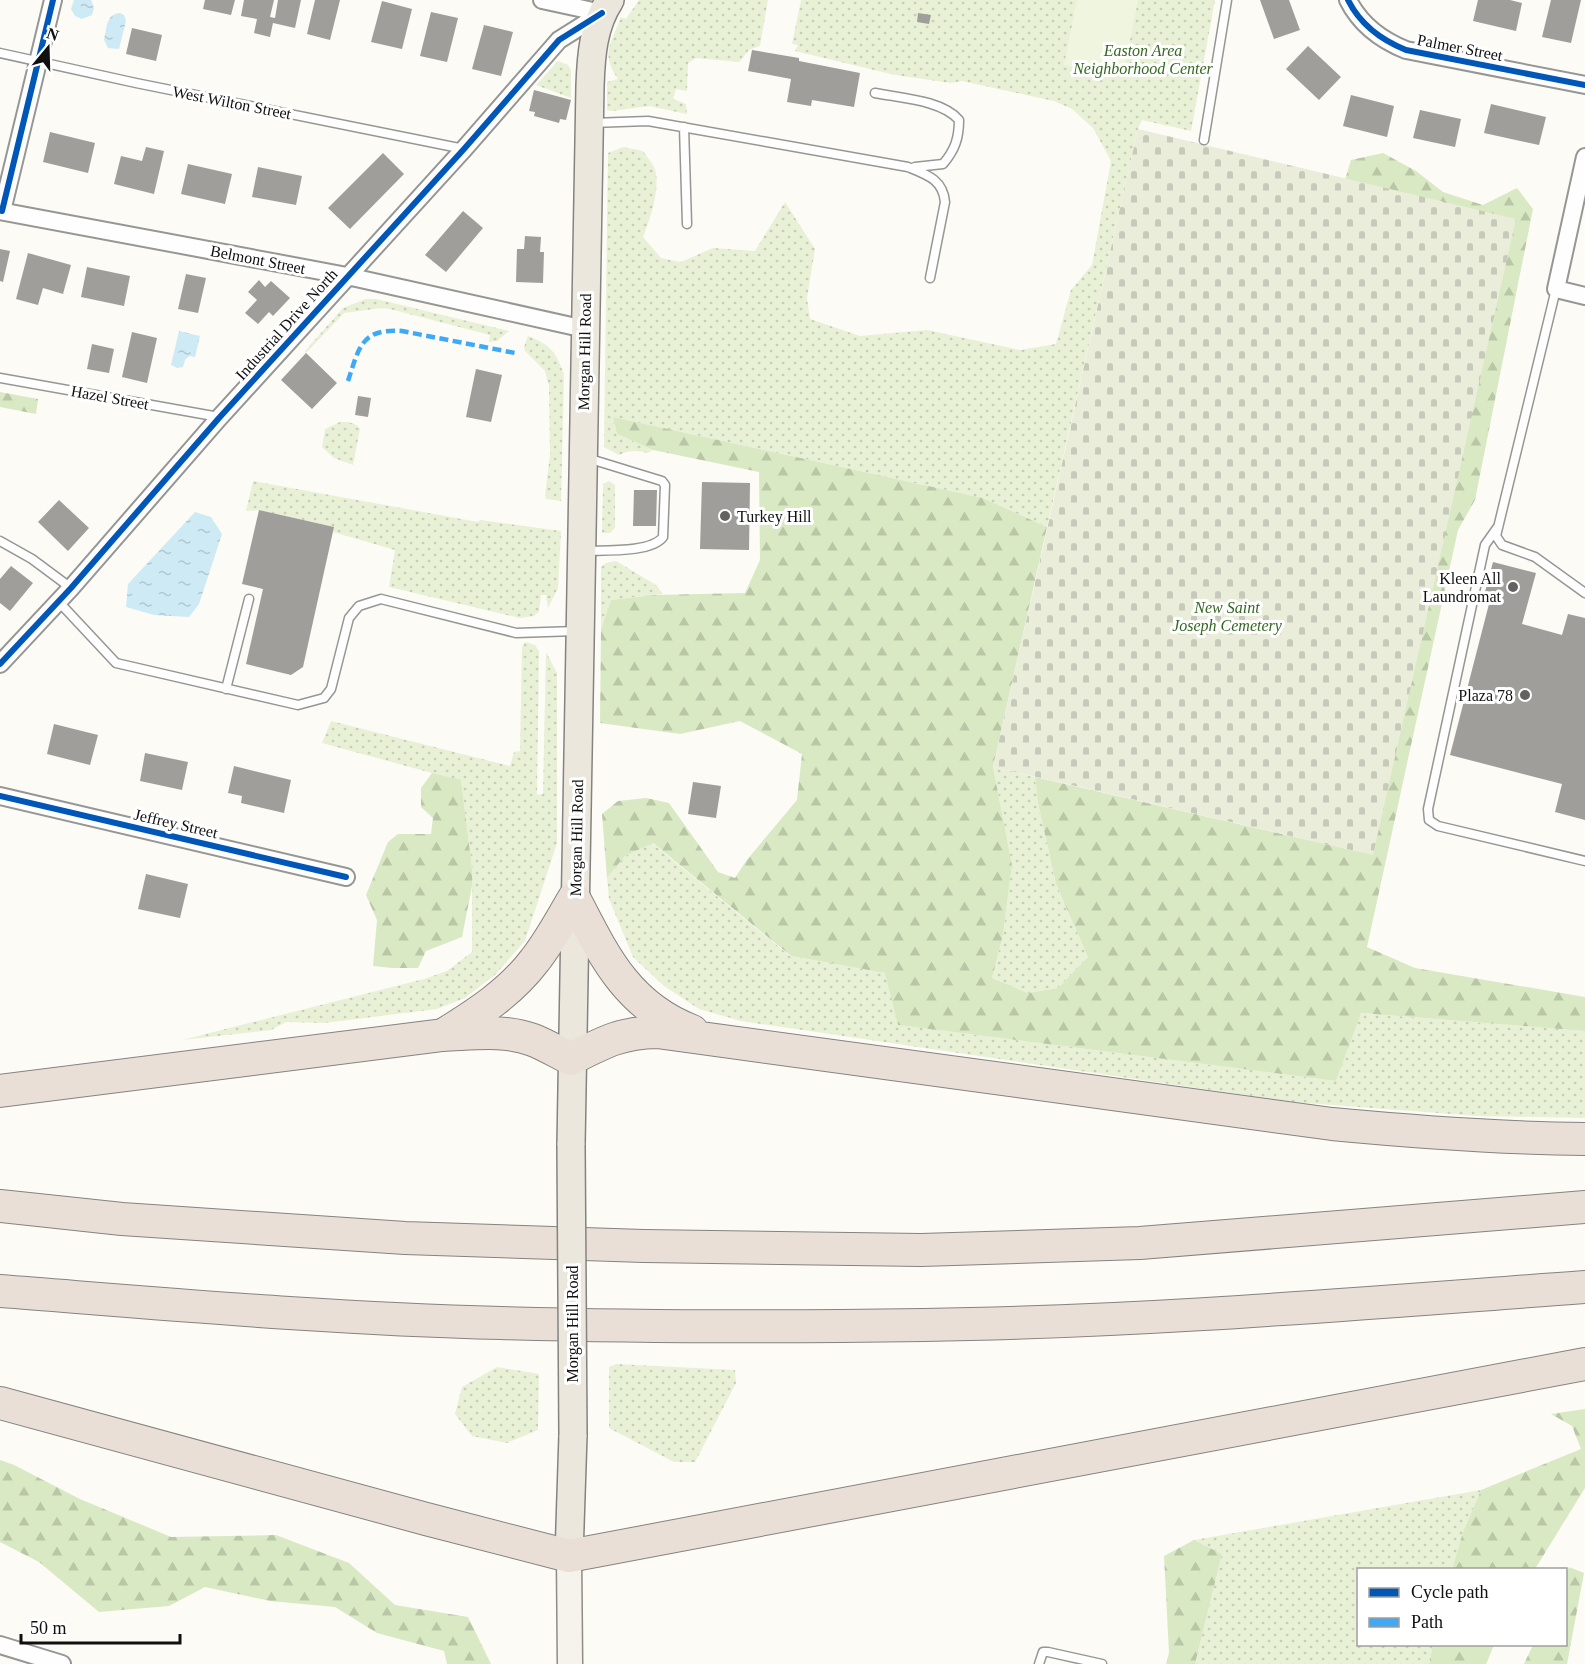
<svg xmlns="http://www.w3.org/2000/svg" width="1585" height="1664" font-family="Georgia,serif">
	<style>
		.green { fill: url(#green-dots) }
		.forest { fill: url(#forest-firs) }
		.cemetery { fill: url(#cemetery-stones) }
		.pitch { fill: #f0f5e0 }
		.water { fill: url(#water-ripples) }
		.building { fill: #a09e9b }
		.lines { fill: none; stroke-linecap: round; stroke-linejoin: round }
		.service-casing { stroke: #969694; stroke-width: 11 }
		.minor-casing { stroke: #969694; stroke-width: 20 }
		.secondary-casing { stroke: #8d8c8a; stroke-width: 27 }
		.primary-casing { stroke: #848381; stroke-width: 30 }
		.motorway-casing { stroke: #848381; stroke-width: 34 }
		.service { stroke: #fffefe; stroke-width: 8 }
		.minor { stroke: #fffefe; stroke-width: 16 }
		.secondary { stroke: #f5f3eb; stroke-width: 24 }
		.primary { stroke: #ece7dc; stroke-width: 27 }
		.motorway { stroke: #e9dfd7; stroke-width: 32 }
		.primary-bridge-casing { stroke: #848381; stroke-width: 30; stroke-linecap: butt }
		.primary-bridge { stroke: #ece7dc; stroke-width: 27 }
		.quiet { stroke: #3fa9f5; stroke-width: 4.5; stroke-dasharray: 9 4.5; stroke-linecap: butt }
		.cycleway-casing { stroke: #fff; stroke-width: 10 }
		.cycleway { stroke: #0057b8; stroke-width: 6 }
		.poi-dot { fill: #636260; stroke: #fff; stroke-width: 2 }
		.labels { text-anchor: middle; stroke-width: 6; stroke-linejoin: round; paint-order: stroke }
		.street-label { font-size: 16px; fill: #101010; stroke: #fff }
		.park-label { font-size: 16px; font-style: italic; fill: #346721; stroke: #fff }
		.poi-label { font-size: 16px; fill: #101010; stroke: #fff; text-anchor: end }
	</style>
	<defs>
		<pattern id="green-dots" width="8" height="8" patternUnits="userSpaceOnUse" patternTransform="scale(1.5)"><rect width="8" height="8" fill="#e8f1d6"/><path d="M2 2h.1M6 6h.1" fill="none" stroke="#c6ceb7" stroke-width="1.8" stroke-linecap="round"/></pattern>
		<pattern id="forest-firs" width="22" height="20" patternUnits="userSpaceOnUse" patternTransform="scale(1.5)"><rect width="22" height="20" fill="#d9e9c4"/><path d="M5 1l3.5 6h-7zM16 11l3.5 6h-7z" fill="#b9c7a7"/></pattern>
		<pattern id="cemetery-stones" width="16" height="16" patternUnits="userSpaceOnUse" patternTransform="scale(1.5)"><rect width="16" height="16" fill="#e9edda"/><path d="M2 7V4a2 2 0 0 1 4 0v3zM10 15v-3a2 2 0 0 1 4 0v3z" fill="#c7caba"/></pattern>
		<pattern id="water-ripples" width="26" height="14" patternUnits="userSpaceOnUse" patternTransform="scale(1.5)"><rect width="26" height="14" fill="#cdeaf5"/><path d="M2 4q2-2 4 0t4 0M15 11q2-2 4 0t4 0" fill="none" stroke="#afc8d1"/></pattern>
	</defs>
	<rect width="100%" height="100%" fill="#fcfbf6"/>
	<path class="green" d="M639,0H768L760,46L749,50L739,62L696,58L688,63L687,91L676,89L673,99L686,104L687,114L649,106L612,111L607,110V82L618,79C600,52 611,45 621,17L626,19Z
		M801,0H1215L1191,131L1142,120L1138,129L1047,527L983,498L613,417L617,434L653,450L648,453C637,450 628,450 619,455L604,447L608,153L623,147L643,151C646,156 651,161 654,167C662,185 650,219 643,237L661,258L681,262L713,248L755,251L785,202L815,249L807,298L810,319L860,336L927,330L1020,350L1056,344L1071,290L1092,265L1111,161L1093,128L1072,109L1054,101L962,81L951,83L895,75L795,51L798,45L792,44Z
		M558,61L568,65L571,70V98L536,85Z
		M366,299H376L509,331L497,341L489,342L490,335L390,309L381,308L344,313L306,353L305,351L343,308Z
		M528,336C552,346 555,351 564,374L561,501L546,499L545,496L550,454L549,386L545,371L525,351L524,347Z
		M340,422C348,422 355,422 360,429L353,465L334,458L322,447L325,429Z
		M253,481L478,522L480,520L561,531L558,588L548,608L546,595H541L539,612L534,616L520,618L389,587L395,550L333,532L334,527L259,510L246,511Z
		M609,481L615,485V528L610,533H602L603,484Z
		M616,561L656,585L663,594L611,600L601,629V567L606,563Z
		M525,642L535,645L539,651L537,795L543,794L546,652L557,673V843L525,941L496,974L465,998L437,1009L324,1023L286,1022L271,1030L182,1040L424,979L447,971L472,952V868L461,781L322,743L331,721L510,766L514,752L520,751L522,647Z
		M993,767L1035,777L1038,803L1056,884L1088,957L1058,988L1028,993L992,978L1003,935L1012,865Z
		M652,843L790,956L886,973L899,1025L1336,1081L1360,1013L1585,1031V1118L1478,1116L1292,1102L741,1021L699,1009L664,986L633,957L609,899L607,878L625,856Z
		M616,1364L735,1370L736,1383L695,1462H674L609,1428V1367Z
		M497,1367L539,1374L538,1430L507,1443L472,1436L455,1414L462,1387Z
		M1481,1490L1463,1532L1452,1569L1358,1570V1644L1433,1645L1429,1664H1195L1222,1554L1194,1540Z"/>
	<path class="forest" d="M1383,153L1416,171L1443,192L1483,205L1517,188L1533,209L1475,500L1458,530L1367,947L1415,968L1585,997V1031L1361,1013L1336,1081L898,1025L885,973L791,956L653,843L625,856L607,878L602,814L618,801L646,798L669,803L718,872L735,878L746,861L797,800L802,754L740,721L680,734L600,723L601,629L611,600L654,595L745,593L760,560L759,472L653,450L617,434L613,417L983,498L1047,527L993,767L1012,865L1003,935L992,978L1028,993L1058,988L1088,957L1056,884L1038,803L1035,777L1356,851L1327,240L1351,160Z
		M0,392L38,399L36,414L0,407Z
		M432,773L461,780L472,868V886L462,937L426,951L418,968H392L373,966L377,920L366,895L388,842L398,834H431L433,818L421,807V788Z
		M1585,1409V1488L1535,1569H1452L1463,1532L1481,1490L1581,1449L1572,1426L1551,1414Z
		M0,1460L14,1465L80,1499L171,1537L276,1535L349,1563L395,1605L468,1617L491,1664H447L444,1651L377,1633L335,1607L270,1601L205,1587L169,1606L99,1612L39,1562L0,1542Z
		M1194,1540L1222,1554L1195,1664H1166L1169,1653L1164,1556Z
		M1569,1567L1584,1573L1567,1664H1524L1533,1645L1566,1644V1574Z
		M1433,1645V1644L1494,1645L1486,1664H1429Z"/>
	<path class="cemetery" d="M1138,129L1516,219L1373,855L993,767Z"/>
	<path class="pitch" d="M1077,0H1138L1123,76L1064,65Z"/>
	<path class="water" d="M74,0H91L94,8L92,15L82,19L75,16L71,9Z
		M120,13L124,15L126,21L119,49L108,48L104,40C107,28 106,14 120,13Z
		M179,331L200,336L195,357L189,356L185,360L183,367L177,368L171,365Z
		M195,512L211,517L222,534L199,604L189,617L154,615L126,607L128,584Z"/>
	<path class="building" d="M205,0H235L231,15L203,9Z
		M244,0H274L270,17L275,18L278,0H301L295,28L273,23L270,37L254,33L257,19L241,16Z
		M315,0H340L330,40L307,34Z
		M1260,0H1289L1300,30L1274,39Z
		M1478,0H1510L1522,3L1516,31L1473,21Z
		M1551,0H1581L1571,43L1542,37Z
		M382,1L412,9L402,49L371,42Z
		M431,12L458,18L447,62L420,56Z
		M918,13L931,15L929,24L917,22Z
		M484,25L513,32L501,76L472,69Z
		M132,28L162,35L156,61L126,54Z
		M1308,46L1341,77L1319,100L1286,69Z
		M752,50L799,58V61L860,73L854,107L812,100L811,106L787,102L791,79L748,71Z
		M534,90L571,100L566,120L560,119L559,123L534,116L535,112L529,111Z
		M1351,95L1394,106L1387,137L1343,126Z
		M1491,104L1546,117L1539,145L1484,133Z
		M1420,110L1461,119L1455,147L1413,138Z
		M50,132L95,143L88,173L43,162Z
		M146,147L164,151L154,194L114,184L121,156L142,161Z
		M383,153L404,174L350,229L328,208Z
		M188,164L232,174L225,204L181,194Z
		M258,167L302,176L296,205L252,197Z
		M463,211L483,228L446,272L425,255Z
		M525,236L541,237L540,252H544L543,283L516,282L517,249H524Z
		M0,249L10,251L3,282L0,281Z
		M28,253L71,265L63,294L43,288L38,305L16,299Z
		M87,267L130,276L124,306L81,297Z
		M186,274L206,278L198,313L178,309Z
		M259,280L265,287L271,281L290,298L273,316L269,312L258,324L245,313L257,300L248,292Z
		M132,332L157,338L147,383L122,377Z
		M92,344L114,349L109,373L87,369Z
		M306,353L337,383L312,409L281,380Z
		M476,369L502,375L491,422L466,417Z
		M358,396L371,398L368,417L355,415Z
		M702,482L750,483L749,550L700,549Z
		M634,490H657L656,526H633Z
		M59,500L89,528L68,551L38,522Z
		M259,510L334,527L303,667L291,675L246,664L263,589L242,584Z
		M1493,562L1536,573L1522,624L1562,635L1568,614L1585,618V820L1555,812L1562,784L1450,755L1489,604L1482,603Z
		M11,566L33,583L10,611L0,603V579Z
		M54,724L98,735L90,765L47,754Z
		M145,753L188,762L182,790L140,781Z
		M234,766L291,780L284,813L241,803L242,796L228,793Z
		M693,782L721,786L716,818L688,814Z
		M146,874L188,884L180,918L138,909Z"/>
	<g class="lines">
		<g class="service-casing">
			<path id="service" d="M0,53L136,83L464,149
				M875,93C900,98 942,100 959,120C959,138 955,150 943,164L915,167
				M592,123L648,121L908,167C928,175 943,180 945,202L930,278
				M684,127L687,224
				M1204,140L1227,0
				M1556,289L1496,536L1502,545L1535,557L1585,593
				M0,378L219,417
				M1497,528L1485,545L1428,809L1429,820L1438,826L1585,861
				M0,541L32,559L71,588
				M584,551C604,550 651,553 663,537L665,485L662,481L587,458
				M58,601L116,663L298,705L324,698L331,689L349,618L359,606L381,599L516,633L576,631
				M226,689L249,599
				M1039,1664L1043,1652H1048L1102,1664"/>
		</g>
		<g class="minor-casing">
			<path id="minor" d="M542,0L602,13
				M1348,0C1360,24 1381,40 1406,50L1585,85
				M1585,157L1556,289L1585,296
				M0,211L347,276L585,329
				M2,211L53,0
				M0,664L71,588L219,418L464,149L559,40L602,13
				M0,796L346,877
				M0,1645L62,1664"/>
		</g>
		<g class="secondary-casing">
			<path id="secondary" d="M569,1556L570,1664"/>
		</g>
		<g class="primary-casing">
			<path id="primary" d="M571,1145L590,86C591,56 593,26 610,0
				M569,1556L573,1435"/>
		</g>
		<g class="motorway-casing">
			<path id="motorway" d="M574,898C604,956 627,1006 692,1031
				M443,1035C472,1034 504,1029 533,1040C546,1045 559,1053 571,1059C604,1042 620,1033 657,1032L1332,1124C1416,1132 1500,1138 1585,1139
				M0,1091L443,1035C477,1014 511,992 535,960C550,941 562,918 574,898
				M0,1206L122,1219L405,1238L644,1246L921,1250L1140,1243L1585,1207
				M0,1291C167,1304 334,1319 501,1323C642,1327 783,1327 924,1325C1145,1322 1365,1303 1585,1287
				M0,1403L426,1519L569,1556L1585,1364"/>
		</g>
		<use href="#service" class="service"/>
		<use href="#minor" class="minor"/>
		<use href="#secondary" class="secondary"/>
		<use href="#primary" class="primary"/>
		<use href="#motorway" class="motorway"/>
		<g class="primary-bridge-casing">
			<path id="primary-bridge" d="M571,1145L573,1435"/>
		</g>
		<use href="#primary-bridge" class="primary-bridge"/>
		<path class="quiet" d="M348,381C359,348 361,328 402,331L515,353"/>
		<g class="cycleway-casing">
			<path id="cycleway" d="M1348,0C1360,24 1381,40 1406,50L1585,85
				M2,211L53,0
				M0,664L71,588L219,418L464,149L559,40L602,13
				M0,796L346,877"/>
		</g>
		<use href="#cycleway" class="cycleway"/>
	</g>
	<g class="poi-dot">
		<circle cx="725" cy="516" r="6"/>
		<circle cx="1513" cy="587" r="6"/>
		<circle cx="1525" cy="695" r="6"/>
	</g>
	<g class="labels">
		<g class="street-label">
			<text transform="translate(1460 47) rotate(11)" y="6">Palmer Street</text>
			<text transform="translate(232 102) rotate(11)" y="6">West Wilton Street</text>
			<text transform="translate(258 259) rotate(11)" y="6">Belmont Street</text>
			<text transform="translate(286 324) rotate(-48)" y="6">Industrial Drive North</text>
			<text transform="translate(584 352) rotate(-89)" y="6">Morgan Hill Road</text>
			<text transform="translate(110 397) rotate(10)" y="6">Hazel Street</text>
			<text transform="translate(176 823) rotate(13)" y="6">Jeffrey Street</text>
			<text transform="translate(576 838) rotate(-89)" y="6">Morgan Hill Road</text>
			<text transform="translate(572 1324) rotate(-90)" y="6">Morgan Hill Road</text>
		</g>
		<g class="park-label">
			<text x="1143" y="56">Easton Area<tspan x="1143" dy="18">Neighborhood Center</tspan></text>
			<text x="1227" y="613">New Saint<tspan x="1227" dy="18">Joseph Cemetery</tspan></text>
		</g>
		<g class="poi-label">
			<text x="737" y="522" text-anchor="start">Turkey Hill</text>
			<text x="1501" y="584">Kleen All<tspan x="1501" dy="18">Laundromat</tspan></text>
			<text x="1513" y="701">Plaza 78</text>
		</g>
	</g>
	<rect x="1357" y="1568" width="210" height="78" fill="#ffffff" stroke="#9f9f9f" stroke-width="1.5"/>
	<rect x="1369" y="1588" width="30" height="9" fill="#0057b8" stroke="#9f9f9f" stroke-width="1.5"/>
	<text x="1411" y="1598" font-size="18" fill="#101010">Cycle path</text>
	<rect x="1369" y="1618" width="30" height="9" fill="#3fa9f5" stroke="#9f9f9f" stroke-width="1.5"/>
	<text x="1411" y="1628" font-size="18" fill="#101010">Path</text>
	<g transform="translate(48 48) rotate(19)" stroke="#ffffff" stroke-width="4.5" paint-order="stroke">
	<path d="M0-4.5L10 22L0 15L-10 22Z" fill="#101010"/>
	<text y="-9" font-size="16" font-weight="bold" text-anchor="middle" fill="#101010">N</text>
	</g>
	<path d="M21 1634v9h159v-9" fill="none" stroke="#101010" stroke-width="3"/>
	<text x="30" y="1634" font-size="18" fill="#101010" stroke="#ffffff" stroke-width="4.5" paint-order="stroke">50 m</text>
</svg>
